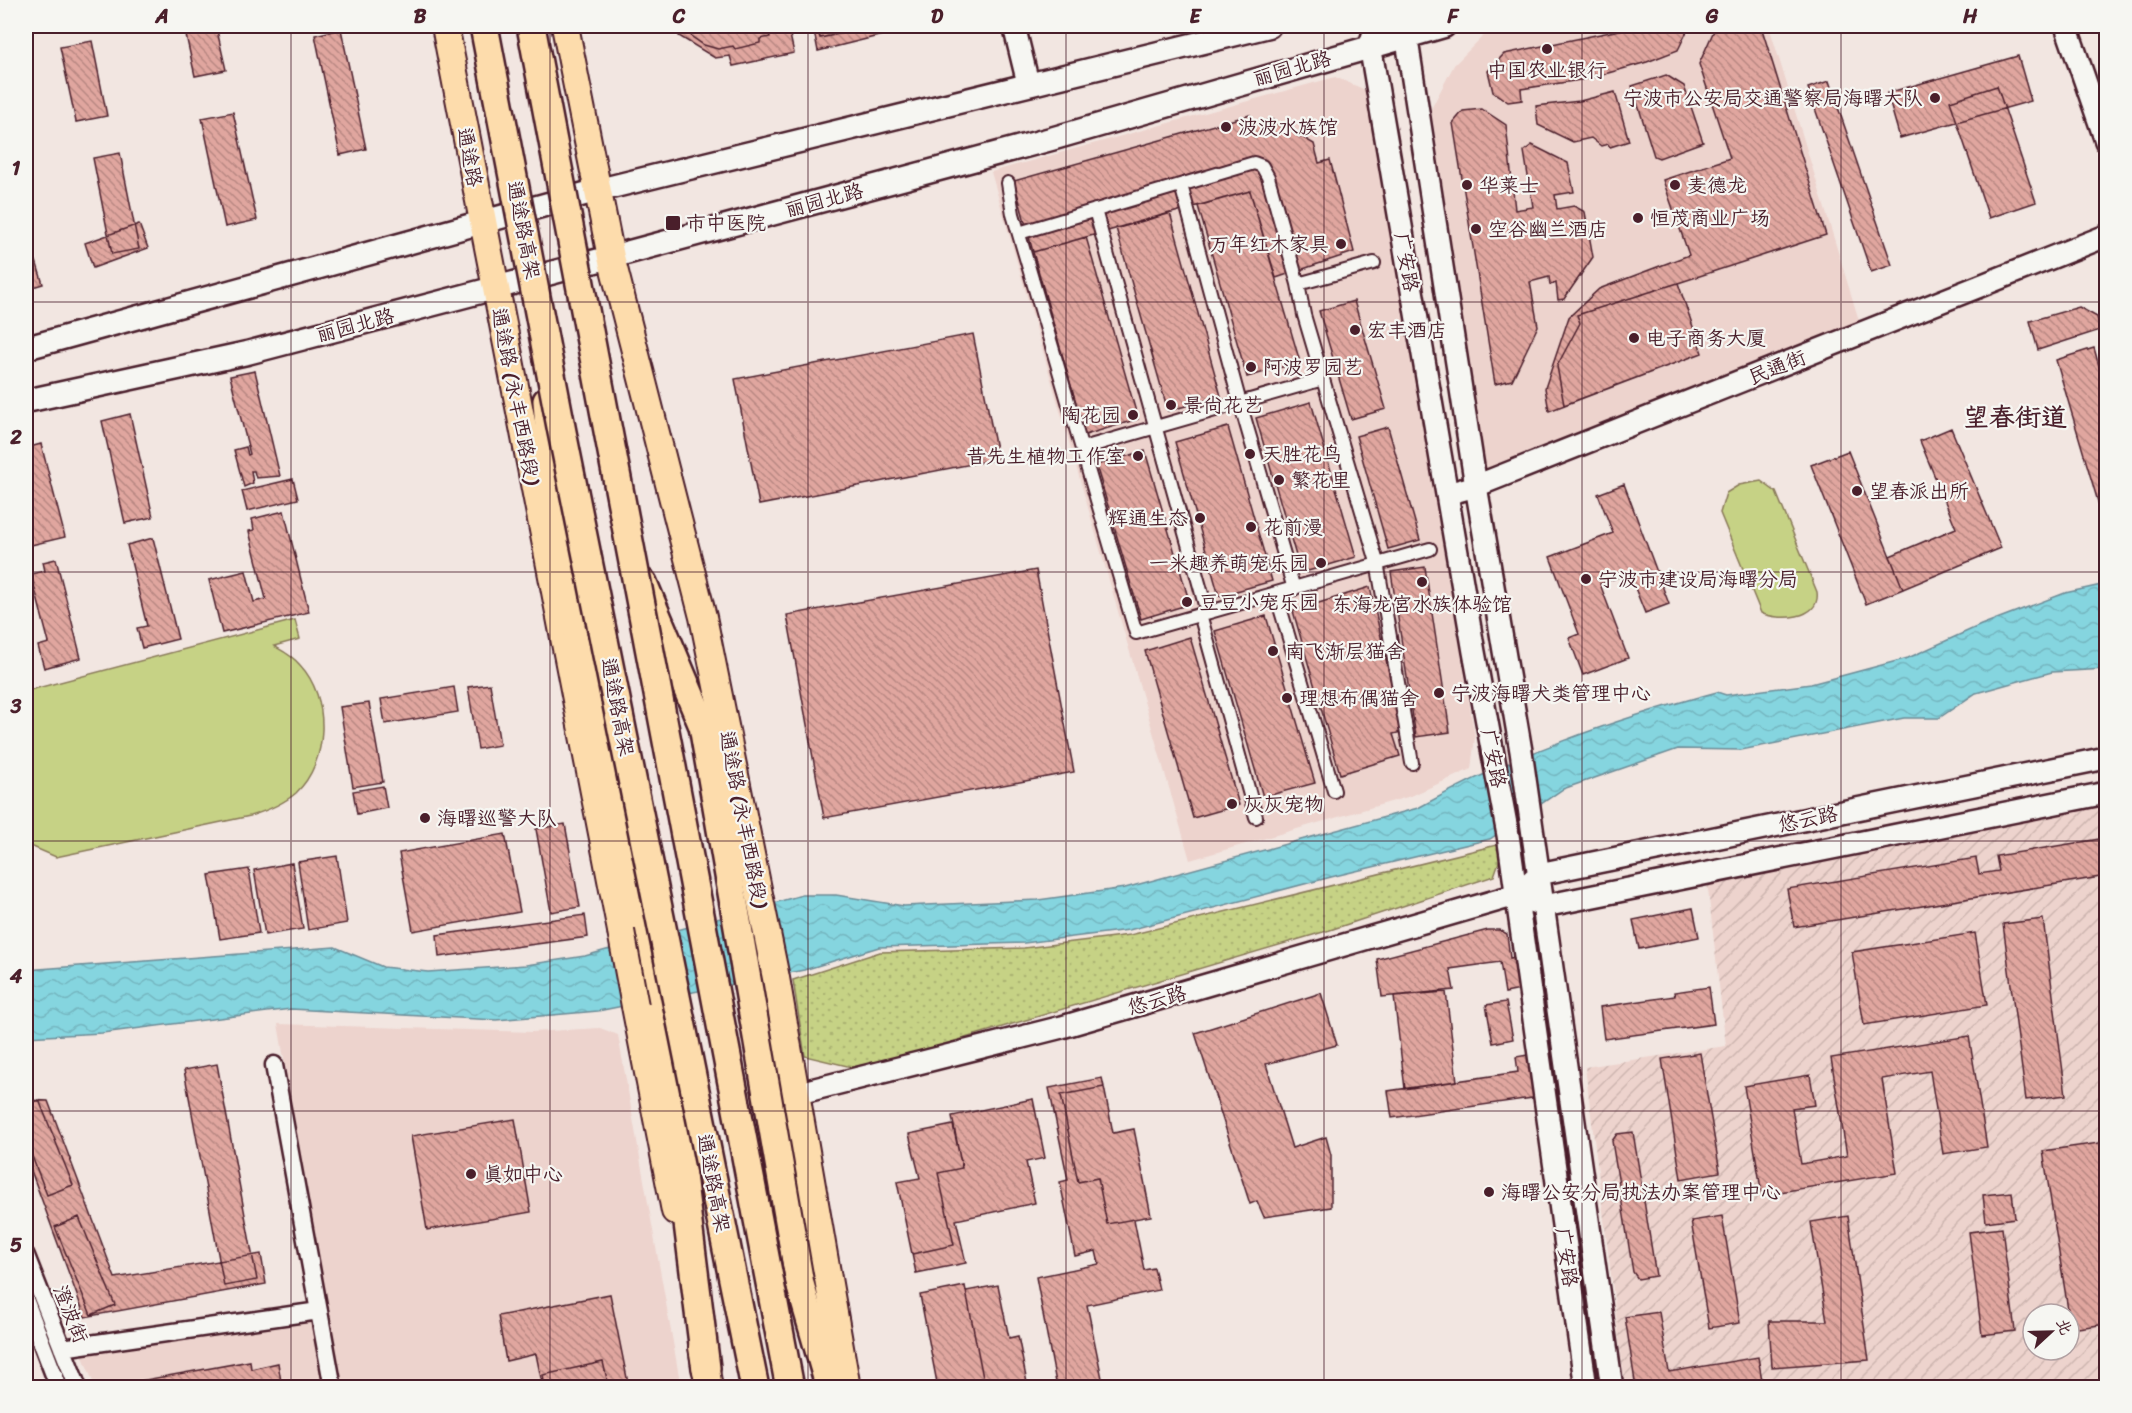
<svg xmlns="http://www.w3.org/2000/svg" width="2132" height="1413" font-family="Sriracha,'LXGW WenKai TC',sans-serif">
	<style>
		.built { fill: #edd3cd }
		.industrial { fill: url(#industrial-furrows); fill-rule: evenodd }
		.grass { fill: #c6d285; stroke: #887858; stroke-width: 1.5 }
		.park { fill: url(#park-dots); stroke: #887858; stroke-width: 1.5 }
		.water { fill: url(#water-waves); stroke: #6d8c97; stroke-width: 1.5 }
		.building { fill: url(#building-back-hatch); stroke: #4a1f2b; stroke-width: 1.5 }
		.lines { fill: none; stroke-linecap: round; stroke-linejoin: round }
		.pedestrian-casing { stroke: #4a1f2b; stroke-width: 16 }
		.minor-casing { stroke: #4a1f2b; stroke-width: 21 }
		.tertiary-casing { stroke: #4a1f2b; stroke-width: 26 }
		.secondary-casing { stroke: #4a1f2b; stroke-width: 27 }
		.primary-casing { stroke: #4a1f2b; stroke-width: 30 }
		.trunk-casing { stroke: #4a1f2b; stroke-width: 32 }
		.pedestrian { stroke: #f6f6f2; stroke-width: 12 }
		.minor { stroke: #f6f6f2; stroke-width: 16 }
		.tertiary { stroke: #f6f6f2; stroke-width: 21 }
		.secondary { stroke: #f6f6f2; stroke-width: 22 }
		.primary { stroke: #fddcac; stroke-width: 26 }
		.trunk { stroke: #fddcac; stroke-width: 27 }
		.primary-bridge-casing { stroke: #4a1f2b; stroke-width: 30; stroke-linecap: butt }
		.trunk-bridge-casing { stroke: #4a1f2b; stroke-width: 32; stroke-linecap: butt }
		.primary-bridge { stroke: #fddcac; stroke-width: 26 }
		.trunk-bridge { stroke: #fddcac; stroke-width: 27 }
		.grid { fill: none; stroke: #4a1f2b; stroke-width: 1.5; stroke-opacity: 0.55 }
		.poi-dot { fill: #4a1f2b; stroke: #f6f6f2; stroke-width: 2 }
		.labels { text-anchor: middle; stroke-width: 4.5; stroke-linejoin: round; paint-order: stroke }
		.street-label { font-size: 20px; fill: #4a1f2b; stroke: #f6f6f2 }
		.poi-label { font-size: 20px; fill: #4a1f2b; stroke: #f6f6f2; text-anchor: start }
		.district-label { font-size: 26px; font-weight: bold; fill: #4a1f2b; stroke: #f6f6f2 }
		.neatline { fill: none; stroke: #4a1f2b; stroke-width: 2 }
		.grid-label { font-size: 20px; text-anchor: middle; font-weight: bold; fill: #4a1f2b }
	</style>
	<defs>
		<pattern id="industrial-furrows" width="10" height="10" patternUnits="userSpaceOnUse" patternTransform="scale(1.5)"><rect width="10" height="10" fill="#edd3cd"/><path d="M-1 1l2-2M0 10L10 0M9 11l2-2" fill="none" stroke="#cdb5b0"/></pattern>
		<pattern id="park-dots" width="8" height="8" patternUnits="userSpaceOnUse" patternTransform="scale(1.5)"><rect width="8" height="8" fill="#c6d285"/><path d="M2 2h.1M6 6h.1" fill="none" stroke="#acb473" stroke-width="1.8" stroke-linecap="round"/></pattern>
		<pattern id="water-waves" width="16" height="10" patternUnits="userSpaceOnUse" patternTransform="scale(1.5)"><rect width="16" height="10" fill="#85d5df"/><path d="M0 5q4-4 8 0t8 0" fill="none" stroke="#74b6c0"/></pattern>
		<pattern id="building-back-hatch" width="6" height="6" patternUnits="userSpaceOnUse" patternTransform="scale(1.5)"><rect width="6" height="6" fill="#e0a69f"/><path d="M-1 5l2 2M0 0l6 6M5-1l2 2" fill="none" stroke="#b88782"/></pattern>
	</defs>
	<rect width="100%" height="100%" fill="#f2e6e1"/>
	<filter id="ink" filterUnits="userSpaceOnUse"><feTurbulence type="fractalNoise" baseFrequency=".0167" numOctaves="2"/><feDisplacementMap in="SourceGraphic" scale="12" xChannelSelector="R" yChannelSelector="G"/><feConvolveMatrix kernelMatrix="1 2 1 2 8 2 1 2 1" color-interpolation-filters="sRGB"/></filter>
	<g filter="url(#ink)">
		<path class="built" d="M1505,26H1769L1861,327L1485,469L1431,109L1454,65L1489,30Z
			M1335,77L1368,91L1475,737L1471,769L1411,796L1190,860L991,172Z
			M278,1024L532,1032L600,1028L618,1035L681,1387H95L82,1354L329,1318Z"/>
		<path class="industrial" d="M2106,801V1387H1625L1585,1067L1726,1046L1707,881ZM2033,1314H2069V1350H2033Z"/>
		<path class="grass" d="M1761,481L1776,492L1817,592C1821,620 1778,621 1761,613L1720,513L1726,493L1739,485Z
			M295,620L300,639L274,646C283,651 293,656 300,665C331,698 329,762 296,793C283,804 266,811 250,816L56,857L26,844V691Z"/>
		<path class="park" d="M1497,845L1501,856L1494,876L1330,930L860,1069L805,1056L793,980L880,952L1024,948L1130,935Z"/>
		<path class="water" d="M2106,584V669L2052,672L1976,693L1939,718H1904L1741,750L1678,749L1563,789L1490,839L1335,876L1129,930L1024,943L879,947L804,970L598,1011L496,1020L291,1009L102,1033L26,1037V970L335,947L383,967L428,972L526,965L585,956L802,895H836L904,906L1038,900L1125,888L1418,808C1513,755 1612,720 1717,692L1726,695L1811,684L1908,658L1981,625L2065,593Z"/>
		<path class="building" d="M184,26H216L226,70L195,76Z
			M676,26H788L794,53L733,66L730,56L715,58L679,36Z
			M685,26H772L768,28L770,37L760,39V43L735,49L733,46L718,49L704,45L692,37Z
			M813,26H919L818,51Z
			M817,26H876L820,38Z
			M1639,26L1689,27L1678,50L1647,62L1587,79L1521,89L1522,100L1508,102L1493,92L1488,71L1504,54Z
			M1716,26H1761L1826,235L1678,283L1702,353L1549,411L1545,388L1569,317L1599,289L1689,255L1663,180L1730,158L1699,64Z
			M341,29L366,149L340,155L315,35Z
			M92,41L107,116L76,122L60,47Z
			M2018,56L2031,101L1900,138L1887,93Z
			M1666,75L1684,86L1703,142L1659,158L1654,156L1632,86Z
			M1829,81L1892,265L1871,272L1808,88Z
			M1997,86L2036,202L1989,218L1950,101Z
			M1615,92L1629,141L1610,147L1608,144L1601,146L1591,138L1573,142L1538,125L1536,106L1580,101Z
			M1482,109L1506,125L1515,210L1533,207L1524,151L1532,145L1568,163L1574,192L1555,195L1557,209L1574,206L1585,212L1593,257L1564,299L1558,300L1556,283L1550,285L1549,277L1530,282L1538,326L1512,380L1495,384L1453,123L1463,111Z
			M233,112L257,220L225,227L202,118Z
			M1250,115L1252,125L1271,119L1314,144L1319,163L1330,160L1354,252L1276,278L1250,191L1033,252L1014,181Z
			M120,153L139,249L112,254L93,158Z
			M1250,191L1300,362L1247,377L1198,206Z
			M1170,213L1221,396L1168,411L1116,228Z
			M139,224L148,248L93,268L85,243Z
			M1086,237L1138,419L1085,435L1033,252Z
			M36,261L43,284L26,289V263Z
			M1678,283L1702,353L1564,405L1557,366L1580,323L1577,315Z
			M1354,301L1386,409L1351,419L1319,311Z
			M2079,307L2097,317L2100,330L2038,350L2030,321Z
			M973,334L998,459L759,505L735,379Z
			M2094,348L2106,391V529L2056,360Z
			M255,371L280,476L256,478L254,471H251L253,483L244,487L234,450L246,447L248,455L250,454L230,376Z
			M1311,402L1356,557L1301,573L1256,418Z
			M130,414L153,517L125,523L102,421Z
			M1228,427L1272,581L1219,596L1175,442Z
			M1388,427L1420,540L1388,549L1356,436Z
			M1951,428L2001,548L1903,589L1890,556L1956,528L1920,441Z
			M41,444L65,537L27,546L26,448Z
			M1145,451L1190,604L1141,619L1096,465Z
			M1848,451L1903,589L1866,604L1811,465Z
			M293,479L298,499L247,511L242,491Z
			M1624,484L1669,604L1645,613L1629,573L1600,584L1628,658L1583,675L1569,638L1579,634L1550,557L1613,533L1598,494Z
			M284,511L309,612L222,633L209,580L246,571L254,602L266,599L249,531L254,530L252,519Z
			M153,538L178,639L142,648L137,628L147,626L127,545Z
			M56,559L81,658L44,668L38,646L49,643L31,574L45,571L43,562Z
			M1425,567L1450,732L1416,737L1391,572Z
			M1036,570L1074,772L824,818L787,615Z
			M1370,587L1402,732L1393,734L1400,756L1340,774L1293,611Z
			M1266,616L1315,783L1263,797L1215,631Z
			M1190,637L1239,805L1193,818L1145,651Z
			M490,684L500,745L478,749L468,687Z
			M454,687L458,712L385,724L381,699Z
			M369,703L383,782L353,787L340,707Z
			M383,786L387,808L357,814L353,791Z
			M565,824L580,907L551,912L536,829Z
			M505,834L520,912L413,931L399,853Z
			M2106,838V876L1794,927L1787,889L1976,858L1979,874L1999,871L1996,856Z
			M337,856L347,923L308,930L298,862Z
			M292,863L303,929L265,935L254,870Z
			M249,869L259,933L220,939L209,875Z
			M1693,908L1699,937L1639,949L1633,920Z
			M585,915L588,937L439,957L437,935Z
			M2043,919L2066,1095L2026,1100L2003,924Z
			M1488,930H1500L1507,934L1510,958L1521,956L1526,989L1505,993L1500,962L1450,969L1454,990L1382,997L1377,959Z
			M1975,933L1987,1005L1864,1025L1852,952Z
			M1709,987L1714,1024L1604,1039L1600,1007L1675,996L1674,992Z
			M1446,992L1457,1081L1405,1089L1394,996Z
			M1321,993L1337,1045L1266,1064L1292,1148L1326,1137L1331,1155V1207L1264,1217L1257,1201L1250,1204L1195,1033Z
			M1506,1002L1513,1039L1493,1043L1486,1005Z
			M1969,1036L1987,1147L1943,1154L1930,1071L1882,1079L1897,1173L1762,1195L1744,1086L1810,1075L1815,1105L1792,1108L1801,1164L1847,1156L1831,1058Z
			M1700,1053L1720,1172L1681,1179L1662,1059Z
			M1533,1054L1539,1097L1392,1118L1388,1091L1518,1072L1516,1057Z
			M217,1064L257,1280L224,1286L184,1070Z
			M1102,1078L1104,1087L1061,1095L1078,1182L1098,1178L1107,1224L1134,1219L1144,1270L1154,1268L1159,1290L1087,1305L1104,1388H1057L1036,1277L1099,1264L1096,1251L1075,1256L1060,1182L1068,1180L1049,1088Z
			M1104,1087L1113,1133L1134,1129L1151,1216L1107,1224L1098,1178L1078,1182L1061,1095Z
			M1033,1099L1045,1158L1026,1162L1035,1203L956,1220L966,1263L916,1273L912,1254L954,1245L938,1173L962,1168L952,1116Z
			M26,1100L48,1101L115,1278L261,1254L266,1284L85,1317L26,1157Z
			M39,1100L73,1185L47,1195L26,1141V1105Z
			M515,1119L531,1212L427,1230L411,1136Z
			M953,1125L962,1168L938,1173L954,1245L912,1254L897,1182L920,1178L909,1134Z
			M1633,1132L1656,1276L1638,1279L1633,1272L1612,1141L1617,1134Z
			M2106,1142V1324L2071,1329L2043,1151Z
			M2012,1192L2015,1218L1986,1222L1983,1195Z
			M1722,1216L1740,1323L1709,1328L1691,1221Z
			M1848,1216L1869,1360L1772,1367L1769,1321H1827L1811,1222Z
			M79,1217L115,1305L91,1315L55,1227Z
			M2002,1228L2015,1331L1982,1335L1969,1232Z
			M998,1285L1009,1338L1018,1336L1028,1388H985L966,1291Z
			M965,1286L985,1388H938L920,1295Z
			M610,1294L629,1388H543L536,1354L506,1361L498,1316Z
			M1659,1312L1669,1372L1758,1357L1763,1386L1636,1388L1625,1317Z
			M250,1361L251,1369L278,1363L282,1388H135L134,1382Z
			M603,1362L609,1388H545L543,1375Z
			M26,1363L35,1388H26Z"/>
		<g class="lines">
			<g class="pedestrian-casing">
				<path id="pedestrian" d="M1008,183L1013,214L1136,633L1430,549
					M1181,185L1240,403L1294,589
					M1095,210L1207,612
					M1019,233L1254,163L1262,166L1268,177L1298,284
					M1374,263L1298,284L1304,315L1377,562L1412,763
					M1083,448L1323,379
					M1276,594L1334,791
					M1200,614L1256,817"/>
			</g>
			<g class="minor-casing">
				<path id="minor" d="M274,1065L333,1388
					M26,1256L78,1388
					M26,1302L59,1388
					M62,1348L319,1311"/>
			</g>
			<g class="tertiary-casing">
				<path id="tertiary" d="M1014,26L1028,83
					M1376,26L1370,45L1474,652L1508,835L1586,1388
					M1400,26L1406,34L1476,486L1521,751L1612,1388
					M2066,26L2106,141
					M1447,494L1476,486L2106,236
					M1531,901L1544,906L2106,793
					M795,1094L1062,1027L1516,895L1539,874L2106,758"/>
			</g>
			<g class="secondary-casing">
				<path id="secondary" d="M26,348L599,190L1269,26
					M26,401L247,353L495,288L1051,139L1444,26"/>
			</g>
			<g class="primary-casing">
				<path id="primary" d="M445,26L621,931
					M565,26L611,257L703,617L776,978L847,1388
					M635,1006L675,1211
					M702,1347L709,1388"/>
			</g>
			<g class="trunk-casing">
				<path id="trunk" d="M547,401L556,519L681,1167L706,1368
					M643,583L703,726L800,1284L830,1388"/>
			</g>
			<use href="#pedestrian" class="pedestrian"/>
			<use href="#minor" class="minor"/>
			<use href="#tertiary" class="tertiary"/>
			<use href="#secondary" class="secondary"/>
			<use href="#primary" class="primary"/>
			<use href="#trunk" class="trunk"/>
			<g class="primary-bridge-casing">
				<path id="primary-bridge" d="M621,931L635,1006"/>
			</g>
			<g class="trunk-bridge-casing">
				<path id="trunk-bridge" d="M484,26L562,432L755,1388
					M531,26L790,1388"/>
			</g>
			<use href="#primary-bridge" class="primary-bridge"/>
			<use href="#trunk-bridge" class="trunk-bridge"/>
		</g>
	</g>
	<path class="grid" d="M291,26V1388M550,26V1388M808,26V1388M1066,26V1388M1324,26V1388M1582,26V1388M1841,26V1388M26,302H2106M26,572H2106M26,841H2106M26,1111H2106"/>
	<g class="poi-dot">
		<circle cx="1547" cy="49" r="6"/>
		<circle cx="1935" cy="98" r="6"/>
		<circle cx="1226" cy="127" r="6"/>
		<circle cx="1467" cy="185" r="6"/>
		<circle cx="1675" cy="185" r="6"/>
		<circle cx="1638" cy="218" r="6"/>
		<rect x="665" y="215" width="16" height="16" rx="3"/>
		<circle cx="1476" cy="229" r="6"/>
		<circle cx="1341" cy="244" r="6"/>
		<circle cx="1355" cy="330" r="6"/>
		<circle cx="1634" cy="338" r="6"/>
		<circle cx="1251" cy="367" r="6"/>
		<circle cx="1171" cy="405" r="6"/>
		<circle cx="1133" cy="415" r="6"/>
		<circle cx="1250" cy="454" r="6"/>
		<circle cx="1138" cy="456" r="6"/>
		<circle cx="1279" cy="480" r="6"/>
		<circle cx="1857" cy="491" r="6"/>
		<circle cx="1200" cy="518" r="6"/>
		<circle cx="1251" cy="527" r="6"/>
		<circle cx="1321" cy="563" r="6"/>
		<circle cx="1586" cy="579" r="6"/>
		<circle cx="1422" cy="582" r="6"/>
		<circle cx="1187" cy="602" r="6"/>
		<circle cx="1273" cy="651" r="6"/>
		<circle cx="1439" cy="693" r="6"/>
		<circle cx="1287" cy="698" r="6"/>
		<circle cx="1232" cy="804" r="6"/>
		<circle cx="425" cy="818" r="6"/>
		<circle cx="471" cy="1174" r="6"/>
		<circle cx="1489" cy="1192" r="6"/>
	</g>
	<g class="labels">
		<g class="street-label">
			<text transform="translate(1292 68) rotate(-16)" y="7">丽园北路</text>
			<text transform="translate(470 157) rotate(79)" y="7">通途路</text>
			<text transform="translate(824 200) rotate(-15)" y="7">丽园北路</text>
			<text transform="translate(524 230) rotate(79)" y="7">通途路高架</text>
			<text transform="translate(1407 262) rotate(80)" y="7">广安路</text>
			<text transform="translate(355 325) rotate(-15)" y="7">丽园北路</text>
			<text transform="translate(1777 367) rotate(-22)" y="7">民通街</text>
			<text transform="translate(516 396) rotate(79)" y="7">通途路 (永丰西路段)</text>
			<text transform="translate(618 707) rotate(79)" y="7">通途路高架</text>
			<text transform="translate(1494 758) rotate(79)" y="7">广安路</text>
			<text transform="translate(744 819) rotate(79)" y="7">通途路 (永丰西路段)</text>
			<text transform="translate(1808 819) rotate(-12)" y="7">悠云路</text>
			<text transform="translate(1157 1000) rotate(-16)" y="7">悠云路</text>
			<text transform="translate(714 1183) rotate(79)" y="7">通途路高架</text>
			<text transform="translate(1567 1257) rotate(82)" y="7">广安路</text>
			<text transform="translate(71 1314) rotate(68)" y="7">澄波街</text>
		</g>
		<g class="poi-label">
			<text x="1547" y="77" text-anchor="middle">中国农业银行</text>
			<text x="1923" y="105" text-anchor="end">宁波市公安局交通警察局海曙大队</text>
			<text x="1238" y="134">波波水族馆</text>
			<text x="1479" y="192">华莱士</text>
			<text x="1687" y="192">麦德龙</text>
			<text x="1650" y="225">恒茂商业广场</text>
			<text x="686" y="230">市中医院</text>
			<text x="1488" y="236">空谷幽兰酒店</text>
			<text x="1329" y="251" text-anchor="end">万年红木家具</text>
			<text x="1367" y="337">宏丰酒店</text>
			<text x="1646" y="345">电子商务大厦</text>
			<text x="1263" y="374">阿波罗园艺</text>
			<text x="1183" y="412">景尚花艺</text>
			<text x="1121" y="422" text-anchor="end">陶花园</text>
			<text x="1262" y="461">天胜花鸟</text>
			<text x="1126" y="463" text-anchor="end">昔先生植物工作室</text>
			<text x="1291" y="487">繁花里</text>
			<text x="1869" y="498">望春派出所</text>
			<text x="1188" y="525" text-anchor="end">辉通生态</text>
			<text x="1263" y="534">花前漫</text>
			<text x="1309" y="570" text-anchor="end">一米趣养萌宠乐园</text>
			<text x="1598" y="586">宁波市建设局海曙分局</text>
			<text x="1199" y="609">豆豆小宠乐园</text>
			<text x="1422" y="611" text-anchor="middle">东海龙宫水族体验馆</text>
			<text x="1285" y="658">南飞渐层猫舍</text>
			<text x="1451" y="700">宁波海曙犬类管理中心</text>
			<text x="1299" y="705">理想布偶猫舍</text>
			<text x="1244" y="811">灰灰宠物</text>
			<text x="437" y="825">海曙巡警大队</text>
			<text x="483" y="1181">真如中心</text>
			<text x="1501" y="1199">海曙公安分局执法办案管理中心</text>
		</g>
		<g class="district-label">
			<text x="2015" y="426">望春街道</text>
		</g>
	</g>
	<rect width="2132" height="1413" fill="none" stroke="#f6f6f2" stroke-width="66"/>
	<g transform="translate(2051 1332) rotate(68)"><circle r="28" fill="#f6f6f2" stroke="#b1a0a2" stroke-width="1.5"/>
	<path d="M0-4.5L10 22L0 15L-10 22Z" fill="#4a1f2b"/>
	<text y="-9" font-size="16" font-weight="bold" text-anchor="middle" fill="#4a1f2b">北</text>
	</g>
	<rect x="33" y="33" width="2066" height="1347" class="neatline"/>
	<g class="grid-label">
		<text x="162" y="23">A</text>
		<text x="420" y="23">B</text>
		<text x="679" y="23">C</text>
		<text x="937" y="23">D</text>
		<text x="1195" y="23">E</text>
		<text x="1453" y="23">F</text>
		<text x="1712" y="23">G</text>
		<text x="1970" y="23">H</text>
		<text x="16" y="175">1</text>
		<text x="16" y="444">2</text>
		<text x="16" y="713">3</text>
		<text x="16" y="983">4</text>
		<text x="16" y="1252">5</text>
	</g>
</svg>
